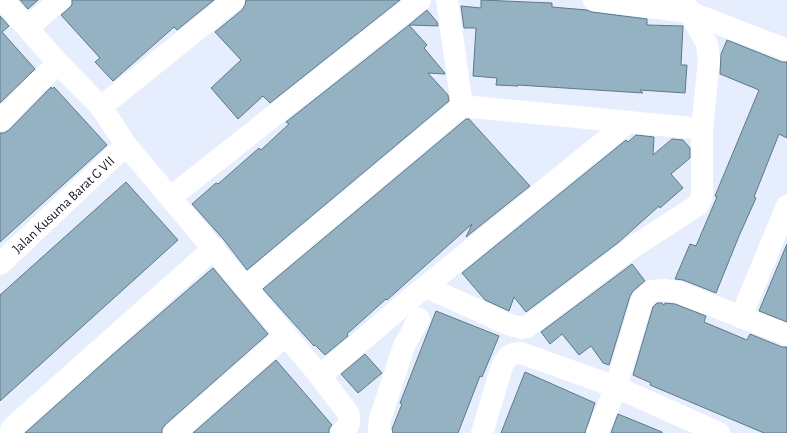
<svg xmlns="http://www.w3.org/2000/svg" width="787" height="433" font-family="'Alegreya Sans',sans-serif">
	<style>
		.building { fill: #95b2c2; stroke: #5d7988 }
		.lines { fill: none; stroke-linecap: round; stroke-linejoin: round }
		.minor { stroke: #fff; stroke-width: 22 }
		.labels { text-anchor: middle; stroke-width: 3; stroke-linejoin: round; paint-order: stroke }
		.street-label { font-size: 14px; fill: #151923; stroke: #fff }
	</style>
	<rect width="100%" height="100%" fill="#e6eefe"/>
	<path class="building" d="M20,0H38L28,9Z
		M72,0H214L177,30L174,27L113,81L95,62L100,58L61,15L68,9L72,5Z
		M246,0H400L270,103L263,96L238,119L211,88L241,60L215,32L242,10L245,5Z
		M481,0L552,3V7L587,10L592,12L647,19V25L683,26L681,65H687L685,93L640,90L643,93L518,85V86L496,85L497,78L473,76L476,28H464L461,6L481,8Z
		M427,10L437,22L438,26L409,25Z
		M0,16L9,26L2,32L35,69L0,103Z
		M409,25L427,45L424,48L444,72L445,74L428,73L448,95L449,101L247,270L224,240L192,204L216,183L218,184L259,148L261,150L289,124L286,122Z
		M727,40L782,62H787V138L779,134L754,197L756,198L739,236L716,293L683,280L675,279L690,244L696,246L717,197L715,196L759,90L720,74L721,54Z
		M51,87L52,89L54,87L107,145L0,242V133H4L9,130Z
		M466,119H469L530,186L466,237L472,224L387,300L386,299L347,334L348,336L325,355L315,345L314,346L263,289Z
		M636,135L654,137L653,155L672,139L683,140L690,148V158L671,174L683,188L660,208L659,206L619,242L526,312L514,297L509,311L485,300L462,273L626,140L628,142Z
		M126,182L178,240L0,401V295Z
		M787,244V322L759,311Z
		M632,264L645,281L633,291L630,296L609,365L603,363L591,346L579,355L562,334L550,344L541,332Z
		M213,268L268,334L166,424L162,429V433H25L111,356Z
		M657,303H662L664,305L665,303L675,304L706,316L704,322L747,340L750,334L782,347H787V433H764L650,385L651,383L633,375L653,307Z
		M436,311L499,336L482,377L480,376L458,433H393L392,429L402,404L400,403Z
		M365,354L382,373L358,393L341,374Z
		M276,360L332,425L329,429V433H193Z
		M525,372L595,403L585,433H501Z
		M618,414L662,432V433H611Z"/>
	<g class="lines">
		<g class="minor">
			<path d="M3,0L58,63L101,107L126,145L320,376L348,413C351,423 349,426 341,433"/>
			<path d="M447,0L462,106"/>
			<path d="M594,0L689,12L787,50"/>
			<path d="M28,27L60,0"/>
			<path d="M101,107L234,0"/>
			<path d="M0,121L58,63"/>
			<path d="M171,197L420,0"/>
			<path id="s1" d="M0,264L126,145"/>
			<path d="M246,287L462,106L702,129"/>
			<path d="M426,287L510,325L522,328L527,327L633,247L698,205L702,197V129L709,60L707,44L683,0"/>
			<path d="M741,317L787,206"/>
			<path d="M320,376L414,296L628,122"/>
			<path d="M10,433L12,428L214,248"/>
			<path d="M174,433L286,335"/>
			<path d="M381,433L379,429L380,419L404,346L419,319"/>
			<path d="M482,433L502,366C507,357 510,353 521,353L616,387L719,433"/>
			<path d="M597,433L616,387L642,300L651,291L664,290L678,292L787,335"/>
		</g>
	</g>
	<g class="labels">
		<g class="street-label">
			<text dy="5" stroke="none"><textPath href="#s1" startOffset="87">Jalan Kusuma Barat G VII</textPath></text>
		</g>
	</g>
</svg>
